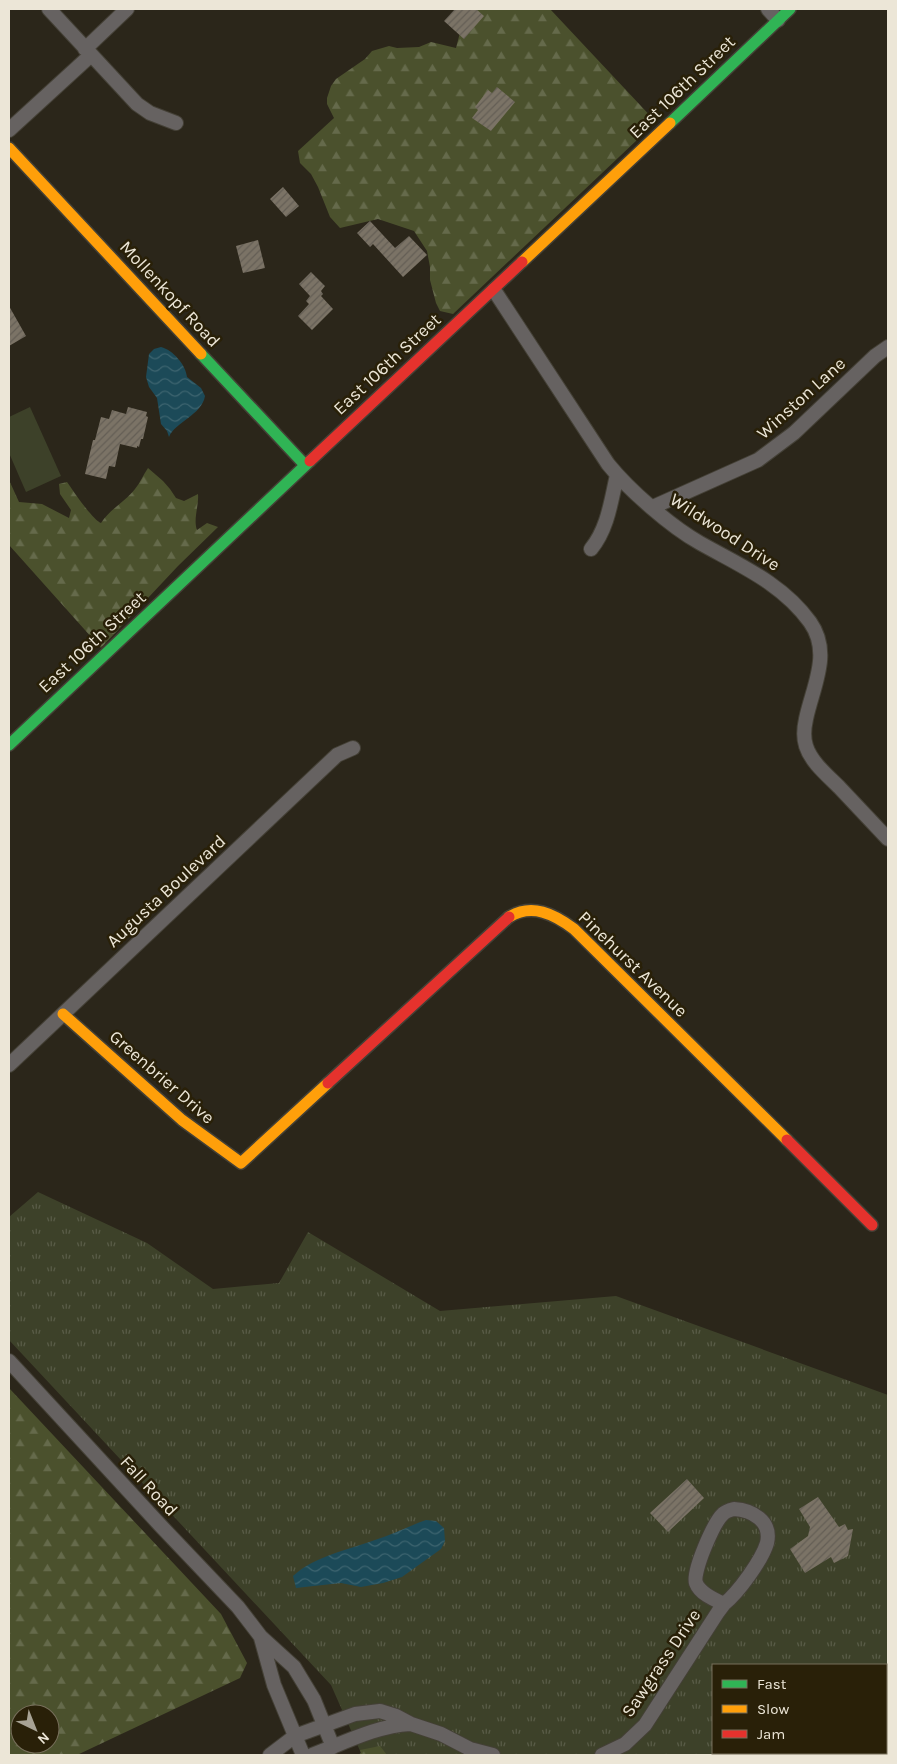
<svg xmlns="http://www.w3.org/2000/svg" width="897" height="1764" font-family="Karla,sans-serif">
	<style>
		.grass { fill: url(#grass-tufts); fill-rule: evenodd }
		.forest { fill: url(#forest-firs); fill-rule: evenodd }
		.pitch { fill: #3d4129 }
		.water { fill: url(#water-waves) }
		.building { fill: url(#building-hatch) }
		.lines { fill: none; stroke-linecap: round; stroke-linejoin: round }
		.street-casing { stroke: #444036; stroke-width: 16 }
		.fast-casing { stroke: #444036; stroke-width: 14 }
		.slow-casing { stroke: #444036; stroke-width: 14 }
		.jam-casing { stroke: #444036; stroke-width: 14 }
		.street { stroke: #666261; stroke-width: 14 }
		.fast { stroke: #30b455; stroke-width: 11 }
		.slow { stroke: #ff9f0a; stroke-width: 11 }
		.jam { stroke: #e5322d; stroke-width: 11 }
		.labels { text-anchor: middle; stroke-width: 5; stroke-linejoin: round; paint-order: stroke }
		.street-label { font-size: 18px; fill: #ece6d7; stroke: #292008 }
	</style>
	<defs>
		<pattern id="grass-tufts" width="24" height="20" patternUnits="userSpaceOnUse" patternTransform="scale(1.25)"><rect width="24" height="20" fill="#3d4129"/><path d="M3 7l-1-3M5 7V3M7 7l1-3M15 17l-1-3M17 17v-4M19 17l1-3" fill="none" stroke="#595c47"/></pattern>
		<pattern id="forest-firs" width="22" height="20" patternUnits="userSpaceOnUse" patternTransform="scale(1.25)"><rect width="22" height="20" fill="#4b512d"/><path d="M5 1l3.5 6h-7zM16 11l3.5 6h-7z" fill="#656a4b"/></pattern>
		<pattern id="water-waves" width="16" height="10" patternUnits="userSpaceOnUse" patternTransform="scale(1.25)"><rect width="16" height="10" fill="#1c4a58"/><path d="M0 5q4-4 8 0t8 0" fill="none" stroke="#3d646f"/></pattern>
		<pattern id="building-hatch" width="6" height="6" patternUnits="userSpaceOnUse" patternTransform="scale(1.25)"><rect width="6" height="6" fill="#7b7366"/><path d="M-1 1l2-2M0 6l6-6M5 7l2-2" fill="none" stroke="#645e55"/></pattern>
	</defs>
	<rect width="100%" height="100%" fill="#2b261a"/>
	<path class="grass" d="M38,1192L147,1243L213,1289L279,1283L308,1232L440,1311L616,1296L888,1395V1755H358L361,1753L331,1685L9,1340V1217ZM713,1665H886V1753H713Z"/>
	<path class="forest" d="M466,9H550L656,122L453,314L440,311L436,303L430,280V267L427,251L414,231L378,219L340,228L330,217L318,187L311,174L300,163L298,151L334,118L327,104V98L331,86L336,79L365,59L372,51L389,46L397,48L419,47L431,42L456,48Z
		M148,468L163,481L170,489L176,498L184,501L198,494C199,506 193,519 197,530L207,523L218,527L178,566L101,648L9,545V480L19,502L42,504L69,518L71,510L60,494L59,484L67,482C74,492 92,519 101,523C110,509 125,502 135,489C140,483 143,475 148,468Z
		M9,1388L221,1614L247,1663L240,1678L77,1755H9ZM20,1714H50V1744H20Z
		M380,1746L387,1755H358L361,1753L360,1750Z"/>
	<path class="pitch" d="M30,407L61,476L26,492L9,453V417Z"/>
	<path class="water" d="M161,347C173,350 186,365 187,377L201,388L205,396C202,415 175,422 169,437L167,431L161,424L157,398L149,387L146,377L149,354L154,349Z
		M426,1520L436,1521L444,1528L445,1541L441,1549L402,1577L383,1583L361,1587L341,1583L296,1588L293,1576C315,1556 348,1550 375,1540C392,1535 409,1526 426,1520Z"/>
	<path class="building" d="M455,9H476L484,16L464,39L444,21Z
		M497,87L515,102L491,131L472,118L478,110L475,107L488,90L492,93Z
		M283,187L299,206L286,217L270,199Z
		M370,221L395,248L409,236L427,255L403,277L373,244L370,247L357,233Z
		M258,240L265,268L243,273L236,246Z
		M311,272L325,286L321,291L323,294L321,296L333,309L312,330L298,316L309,304L306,301L310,296L299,284Z
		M9,306L26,336L9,346Z
		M128,407L147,412L146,416L148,417L143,439H141L139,447L137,446V448L120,444L115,467L109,466L106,479L85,474L93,440H95L101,417L109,419L112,410L126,414Z
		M687,1479L704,1498L668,1532L650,1513Z
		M818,1497L839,1527L845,1524L848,1530L853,1529L848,1556L834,1563L831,1557L805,1573L790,1549L808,1536L810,1527L799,1509Z"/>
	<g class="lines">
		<g class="street-casing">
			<path id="street" d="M49,9L137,104L150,113L176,123
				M768,9L778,20
				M85,49L127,9
				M9,130L91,55
				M494,290L608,464C629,490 670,526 700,543C739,565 782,583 810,622C832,653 813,686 806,719C804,728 803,737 806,746C811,762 827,775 839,787C855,804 872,822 888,839
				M653,507L758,460L794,433L875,356L888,347
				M591,549C608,528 611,501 617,475
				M9,1065L337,755L353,748
				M9,1361L160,1525L238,1607L261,1637L294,1667L314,1700L333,1747
				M734,1509C752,1510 772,1521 767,1543C762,1560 738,1593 724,1604C715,1600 700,1594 696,1583C692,1572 714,1522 723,1514C726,1511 730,1510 734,1509Z
				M261,1638L274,1685L303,1755
				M270,1755L295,1736L355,1714L380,1711L396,1716L411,1724L441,1734L470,1749L493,1755
				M312,1755C344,1743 376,1726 410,1724
				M602,1755L625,1744L645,1725L718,1612L724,1604"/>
		</g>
		<g class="fast-casing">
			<path id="fast" d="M670,123L790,9
				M201,354L305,465
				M9,745L310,461"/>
		</g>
		<g class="slow-casing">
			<path id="slow" d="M9,148L201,354
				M522,262L670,123
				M509,917C532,903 554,914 574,929L787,1140
				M63,1014L182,1120L241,1163L328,1083"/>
		</g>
		<g class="jam-casing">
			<path id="jam" d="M310,461L522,262
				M328,1083L509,917
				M787,1140L872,1225"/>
		</g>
		<use href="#street" class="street"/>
		<use href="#fast" class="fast"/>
		<use href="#slow" class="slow"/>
		<use href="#jam" class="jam"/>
	</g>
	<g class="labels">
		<g class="street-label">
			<text transform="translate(682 87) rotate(-44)" y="6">East 106th Street</text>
			<text transform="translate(170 294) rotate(47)" y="6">Mollenkopf Road</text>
			<text transform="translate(387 364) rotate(-43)" y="6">East 106th Street</text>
			<text transform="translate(801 398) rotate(-42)" y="6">Winston Lane</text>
			<text transform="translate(725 532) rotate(33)" y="6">Wildwood Drive</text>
			<text transform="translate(92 642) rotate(-43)" y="6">East 106th Street</text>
			<text transform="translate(166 891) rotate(-43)" y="6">Augusta Boulevard</text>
			<text transform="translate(633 964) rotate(44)" y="6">Pinehurst Avenue</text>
			<text transform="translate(162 1077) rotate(41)" y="6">Greenbrier Drive</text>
			<text transform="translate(149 1486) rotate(47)" y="6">Fall Road</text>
			<text transform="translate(661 1663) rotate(-56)" y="6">Sawgrass Drive</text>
		</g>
	</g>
	<rect width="897" height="1764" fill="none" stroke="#ece6d7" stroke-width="20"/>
	<rect x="712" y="1664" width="175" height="90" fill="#292008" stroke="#776f5b"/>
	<rect x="722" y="1680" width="25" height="8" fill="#30b455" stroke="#776f5b"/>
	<text x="757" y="1689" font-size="15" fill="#ece6d7">Fast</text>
	<rect x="722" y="1705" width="25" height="8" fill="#ff9f0a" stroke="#776f5b"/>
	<text x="757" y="1714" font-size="15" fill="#ece6d7">Slow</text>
	<rect x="722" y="1730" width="25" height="8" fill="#e5322d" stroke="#776f5b"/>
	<text x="757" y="1739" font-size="15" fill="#ece6d7">Jam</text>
	<g transform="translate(35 1729) rotate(137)"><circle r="24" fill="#292008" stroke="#776f5b"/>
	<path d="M0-4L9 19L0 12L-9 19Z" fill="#a8a395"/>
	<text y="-8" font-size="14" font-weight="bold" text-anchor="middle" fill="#ece6d7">N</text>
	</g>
</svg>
